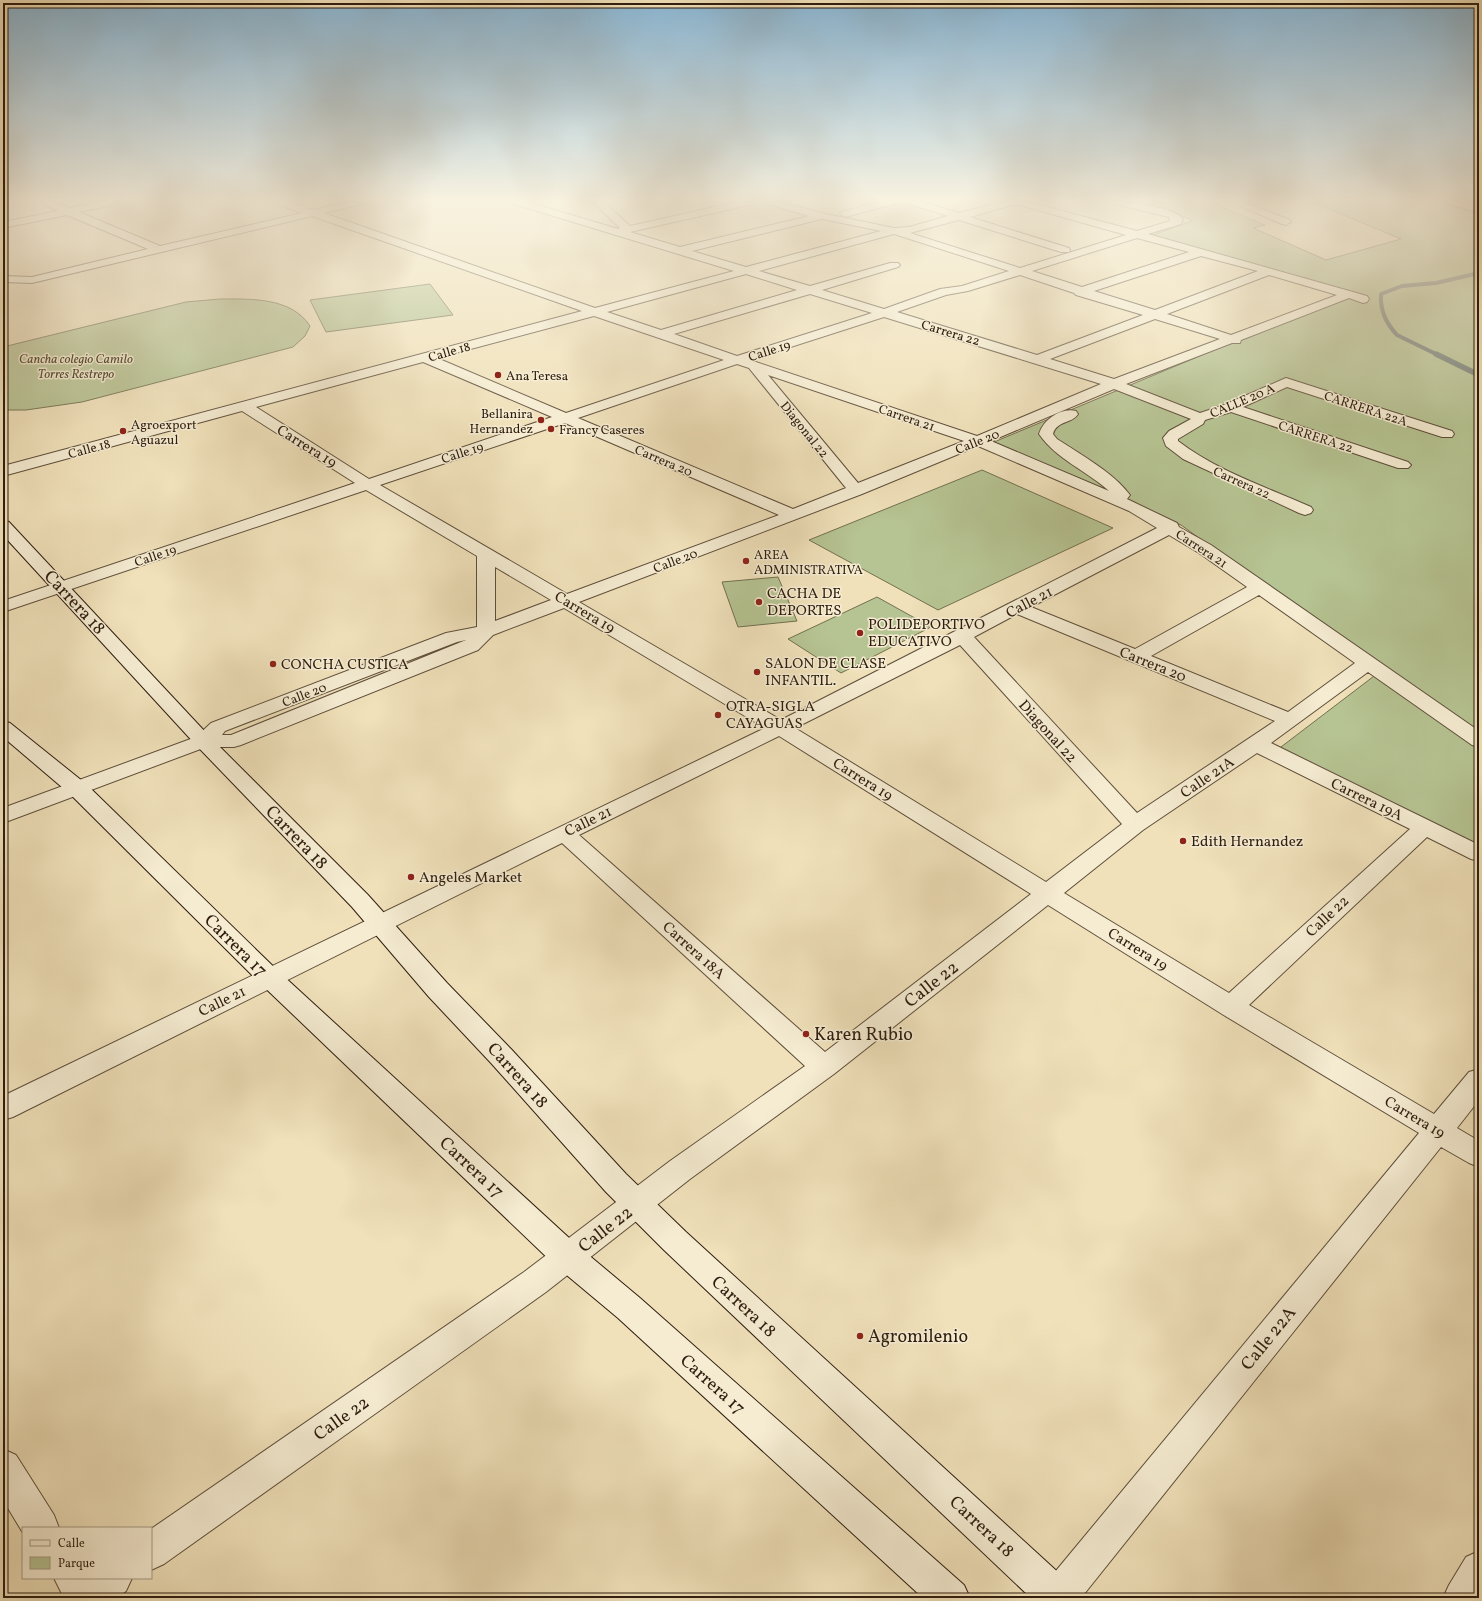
<svg xmlns="http://www.w3.org/2000/svg" width="1482" height="1601" font-family="Vollkorn,serif">
	<style>
		.green { fill: #b6c392; stroke: #727050 }
		.lines { fill: none; stroke-linecap: round; stroke-linejoin: round }
		.stream-far1 { stroke: #717c75; stroke-width: 4 }
		.stream { stroke: #717c75; stroke-width: 5.5 }
		.street-casing { stroke: #5e4e3a; stroke-width: 2 }
		.secondary-casing { stroke: #2e1d0f; stroke-width: 2 }
		.highway-casing { stroke: #2e1d0f; stroke-width: 2 }
		.street { fill: #f5ecd2; fill-rule: evenodd }
		.secondary { fill: #f5ecd2; fill-rule: evenodd }
		.highway { fill: #f0e1ba; fill-rule: evenodd }
		.poi-dot { fill: #8f2418; stroke: #f5ecd2; stroke-width: 1.5 }
		.labels { text-anchor: middle; stroke-width: 3; stroke-linejoin: round; paint-order: stroke }
		.far-street-label { font-size: 13px; fill: #2e1d0f; stroke: #f5ecd2 }
		.far-park-label { font-size: 13px; font-style: italic; fill: #574f36; stroke: #f5ecd2 }
		.far-poi-label { font-size: 13px; fill: #2e1d0f; stroke: #f5ecd2; text-anchor: start }
		.street-label { font-size: 15px; fill: #2e1d0f; stroke: #f5ecd2 }
		.poi-label { font-size: 15px; fill: #2e1d0f; stroke: #f5ecd2; text-anchor: start }
		.near-street-label { font-size: 18px; fill: #2e1d0f; stroke: #f5ecd2 }
		.near-poi-label { font-size: 18px; fill: #2e1d0f; stroke: #f5ecd2; text-anchor: start }
	</style>
	<rect width="100%" height="100%" fill="#f0e1ba"/>
	<filter id="stains"><feTurbulence type="fractalNoise" baseFrequency=".005" numOctaves="4"/><feColorMatrix values="0 0 0 0 .2 0 0 0 0 .09 0 0 0 0 .02 0 0 0 .5 -.17"/></filter>
	<radialGradient id="worn" r=".72"><stop offset=".6" stop-color="#630" stop-opacity="0"/><stop offset="1" stop-color="#630" stop-opacity=".3"/></radialGradient>
	<path class="green" d="M1124,202H1210L1265,225L1253,228L1326,260L1401,239L1312,202H1479V849L1277,750L1382,670L1181,525L994,442L1214,350L1355,296L1150,236L1192,221L1190,219Z
		M430,284L453,315L326,332L310,300Z
		M220,299C251,299 291,297 310,326L305,336L293,347L82,402L26,410H3V347L186,302Z
		M982,470L1113,528L938,610L809,540Z
		M778,577L797,621L738,627L722,582Z
		M877,597L931,627L841,673L788,639Z"/>
	<g class="lines">
		<path class="stream-far1" d="M1438,355L1397,335C1386,323 1380,311 1381,294L1402,286L1436,283L1479,273"/>
		<path class="stream" d="M1436,354L1479,375
			M1479,508V516"/>
		<g class="street-casing">
			<path id="street" d="M41,202H54L69,208L101,202H119L118,204L79,212L160,246L302,213L277,204L276,202H290L313,210L348,202H364L363,204L324,213L595,308L734,271L514,204L513,202H528L618,229L620,228L593,202H604L630,226L737,202H754L749,205L630,232L680,247L809,216L767,204L766,202H781L821,213L894,228L909,227L948,216L909,204L908,202H922L959,213L1003,202H1029L1137,231L1170,221L1169,217L1115,204L1114,202C1129,201 1174,207 1183,219L1181,224L1148,234L1367,296L1369,299L1367,302L1363,303L1349,298L1241,340L1240,343H1232L1126,384L1200,413L1224,405L1286,378L1452,431L1454,434L1452,437H1442L1287,387L1243,407L1408,462L1411,465L1408,468H1398L1231,412L1205,420L1203,424L1178,439V441C1217,471 1266,487 1311,507L1313,510L1311,513L1305,515L1299,513L1183,459L1166,446L1163,438L1169,431L1191,419L1114,389L991,441L1109,491C1087,471 1056,459 1039,434C1043,420 1061,407 1076,411L1078,414C1072,424 1057,420 1053,434L1057,439C1080,454 1114,473 1130,495L1127,499L1177,523L1179,527L1211,545L1479,731V747L1472,745L1368,672L1271,743L1479,845V861L1471,859L1427,837L1249,1005L1434,1114L1469,1072L1479,1069V1100L1457,1128L1479,1141V1167L1469,1163L1441,1147L1081,1598L1039,1597L1045,1584L1419,1133L1222,1014L1048,905L834,1074L690,1179L546,1292L164,1564L151,1570V1529L524,1272L670,1161L805,1066L562,843L13,1117L3,1120V1096L765,728L564,608L493,635L478,650L241,745L234,747H206L3,823V808L196,737L211,723L446,633L477,627V556L366,490L3,612V601L355,483L242,411L3,476V466L582,311L312,216L32,283L3,282V276L32,277L148,249L67,215L3,228V222L58,211ZM1016,204L1126,235L1020,268L910,233L959,220L1061,252H1069L1070,250L1069,248L970,217ZM822,219L881,231L746,267L692,251ZM894,234L1009,271L962,286L940,289L884,309L822,290L898,267L900,265L898,263H890L810,286L759,271ZM1137,238L1189,252L1082,287L1032,271ZM1201,256L1258,271L1155,310L1094,291ZM746,274L797,290L661,330L607,312ZM1020,275L1074,293L1076,295L1143,315L1037,355L897,312L946,295L968,291ZM1269,275L1337,295L1231,335L1167,314ZM810,294L872,313L737,356L674,334ZM594,316L724,360L566,413L437,358ZM884,317L1101,384L977,436L750,360ZM1155,319L1220,339L1114,379L1050,359ZM423,362L552,417L369,479L256,407ZM737,364L749,368L846,488L793,509L578,418ZM768,375L964,441L858,483ZM565,423L779,515L567,594L380,485ZM978,446L1129,511L1157,528L781,720L579,602L862,494ZM1169,535L1199,553L1247,587L1135,649L1031,607ZM495,567L551,600L495,621ZM1259,595L1355,663L1288,712L1151,656ZM1017,614L1275,721L1137,813L974,637ZM466,640L231,735H222L225,731L457,642ZM960,645L1122,824L1046,882L795,728ZM779,736L1031,894L825,1052L579,835ZM1257,753L1410,829L1229,993L1064,893L1143,830Z
				M880,202H896L895,204L845,217L840,214L841,212Z
				M1231,202H1244L1290,220L1291,222L1286,225L1282,224Z
				M3,1449L16,1455L54,1515L59,1528H23V1533L3,1500Z
				M1479,1551V1598H1443L1449,1585L1466,1557Z
				M54,1578H132L126,1591L117,1598H64Z"/>
		</g>
		<g class="secondary-casing">
			<path id="secondary" d="M3,520L9,522L210,737L368,895L447,983L511,1049L626,1174L686,1232L1072,1585L1078,1598H1031L664,1250L606,1192L491,1063L429,997L352,907L196,745L3,535Z
				M3,721L10,723L86,784L279,972L579,1247L640,1298L964,1585L970,1598H923L618,1318L557,1267L261,984L70,794L3,737Z"/>
		</g>
		<g class="highway-casing">
			<path id="highway" d="M1449,202H1463L1479,207V213L1450,204Z"/>
		</g>
		<use href="#street" class="street"/>
		<use href="#secondary" class="secondary"/>
		<use href="#highway" class="highway"/>
	</g>
	<linearGradient id="sky" x2="0" y2="1"><stop stop-color="#8ab7d5"/><stop offset="0.47" stop-color="#f8f2e0"/><stop offset="1" stop-color="#f8f2e0" stop-opacity="0"/></linearGradient>
	<rect width="1482" height="426" fill="url(#sky)"/>
	<g class="poi-dot">
		<circle cx="498" cy="375" r="4"/>
		<circle cx="541" cy="420" r="4"/>
		<circle cx="551" cy="429" r="4"/>
		<circle cx="123" cy="431" r="4"/>
		<circle cx="746" cy="561" r="4"/>
		<circle cx="759" cy="602" r="4"/>
		<circle cx="860" cy="633" r="4"/>
		<circle cx="273" cy="664" r="4"/>
		<circle cx="757" cy="672" r="4"/>
		<circle cx="718" cy="715" r="4"/>
		<circle cx="1183" cy="841" r="4"/>
		<circle cx="411" cy="877" r="4"/>
		<circle cx="806" cy="1034" r="4"/>
		<circle cx="860" cy="1336" r="4"/>
	</g>
	<g class="labels">
		<g class="far-street-label">
			<text transform="translate(951 332) rotate(17)" y="5">Carrera 22</text>
			<text transform="translate(769 350) rotate(-18)" y="5">Calle 19</text>
			<text transform="translate(449 351) rotate(-16)" y="5">Calle 18</text>
			<text transform="translate(1242 400) rotate(-23)" y="5">CALLE 20 A</text>
			<text transform="translate(1366 408) rotate(18)" y="5">CARRERA 22A</text>
			<text transform="translate(907 417) rotate(19)" y="5">Carrera 21</text>
			<text transform="translate(805 429) rotate(51)" y="5">Diagonal 22</text>
			<text transform="translate(1316 436) rotate(18)" y="5">CARRERA 22</text>
			<text transform="translate(977 441) rotate(-22)" y="5">Calle 20</text>
			<text transform="translate(89 448) rotate(-15)" y="5">Calle 18</text>
			<text transform="translate(462 452) rotate(-18)" y="5">Calle 19</text>
			<text transform="translate(664 460) rotate(23)" y="5">Carrera 20</text>
			<text transform="translate(1242 482) rotate(24)" y="5">Carrera 22</text>
			<text transform="translate(1202 548) rotate(33)" y="5">Carrera 21</text>
			<text transform="translate(155 555) rotate(-19)" y="5">Calle 19</text>
			<text transform="translate(675 560) rotate(-21)" y="5">Calle 20</text>
			<text transform="translate(304 694) rotate(-21)" y="5">Calle 20</text>
		</g>
		<g class="far-park-label">
			<text x="76" y="363">Cancha colegio Camilo<tspan x="76" dy="15">Torres Restrepo</tspan></text>
		</g>
		<g class="far-poi-label">
			<text x="506" y="380">Ana Teresa</text>
			<text x="533" y="418" text-anchor="end">Bellanira<tspan x="533" dy="15">Hernandez</tspan></text>
			<text x="131" y="429">Agroexport<tspan x="131" dy="15">Aguazul</tspan></text>
			<text x="559" y="434">Francy Caseres</text>
			<text x="754" y="559">AREA<tspan x="754" dy="15">ADMINISTRATIVA</tspan></text>
		</g>
		<g class="street-label">
			<text transform="translate(307 446) rotate(32)" y="5">Carrera 19</text>
			<text transform="translate(1029 602) rotate(-28)" y="5">Calle 21</text>
			<text transform="translate(585 612) rotate(31)" y="5">Carrera 19</text>
			<text transform="translate(1153 664) rotate(22)" y="5">Carrera 20</text>
			<text transform="translate(1048 731) rotate(48)" y="5">Diagonal 22</text>
			<text transform="translate(1207 777) rotate(-34)" y="5">Calle 21A</text>
			<text transform="translate(863 779) rotate(32)" y="5">Carrera 19</text>
			<text transform="translate(1367 799) rotate(26)" y="5">Carrera 19A</text>
			<text transform="translate(588 821) rotate(-26)" y="5">Calle 21</text>
			<text transform="translate(1327 916) rotate(-43)" y="5">Calle 22</text>
			<text transform="translate(1138 949) rotate(32)" y="5">Carrera 19</text>
			<text transform="translate(694 950) rotate(42)" y="5">Carrera 18A</text>
			<text transform="translate(222 1001) rotate(-26)" y="5">Calle 21</text>
			<text transform="translate(1415 1117) rotate(31)" y="5">Carrera 19</text>
		</g>
		<g class="poi-label">
			<text x="767" y="598">CACHA DE<tspan x="767" dy="17">DEPORTES</tspan></text>
			<text x="868" y="629">POLIDEPORTIVO<tspan x="868" dy="17">EDUCATIVO</tspan></text>
			<text x="765" y="668">SALON DE CLASE<tspan x="765" dy="17">INFANTIL.</tspan></text>
			<text x="281" y="669">CONCHA CUSTICA</text>
			<text x="726" y="711">OTRA-SIGLA<tspan x="726" dy="17">CAYAGUAS</tspan></text>
			<text x="1191" y="846">Edith Hernandez</text>
			<text x="419" y="882">Angeles Market</text>
		</g>
		<g class="near-street-label">
			<text transform="translate(75 602) rotate(47)" y="6">Carrera 18</text>
			<text transform="translate(297 837) rotate(46)" y="6">Carrera 18</text>
			<text transform="translate(236 945) rotate(45)" y="6">Carrera 17</text>
			<text transform="translate(931 984) rotate(-38)" y="6">Calle 22</text>
			<text transform="translate(518 1075) rotate(48)" y="6">Carrera 18</text>
			<text transform="translate(472 1167) rotate(43)" y="6">Carrera 17</text>
			<text transform="translate(605 1229) rotate(-38)" y="6">Calle 22</text>
			<text transform="translate(744 1306) rotate(43)" y="6">Carrera 18</text>
			<text transform="translate(1268 1338) rotate(-51)" y="6">Calle 22A</text>
			<text transform="translate(713 1384) rotate(42)" y="6">Carrera 17</text>
			<text transform="translate(341 1418) rotate(-35)" y="6">Calle 22</text>
			<text transform="translate(982 1526) rotate(43)" y="6">Carrera 18</text>
		</g>
		<g class="near-poi-label">
			<text x="814" y="1040">Karen Rubio</text>
			<text x="868" y="1342">Agromilenio</text>
		</g>
	</g>
	<rect width="1482" height="1601" fill="none" stroke="#f0e1ba" stroke-width="16"/>
	<rect x="4" y="4" width="1474" height="1593" fill="none" stroke="#2e1d0f" stroke-width="2"/>
	<rect x="8" y="8" width="1466" height="1585" fill="none" stroke="#2e1d0f"/>
	<rect x="22" y="1527" width="130" height="52" fill="#f5ecd2" stroke="#a59984"/>
	<rect x="30" y="1540" width="20" height="6" fill="#f5ecd2" stroke="#a59984"/>
	<text x="58" y="1547" font-size="12" fill="#2e1d0f">Calle</text>
	<rect x="30" y="1557" width="20" height="12" fill="#b6c392" stroke="#a59984"/>
	<text x="58" y="1567" font-size="12" fill="#2e1d0f">Parque</text>
	<rect width="100%" height="100%" filter="url(#stains)"/>
	<rect width="100%" height="100%" fill="url(#worn)"/>
</svg>
